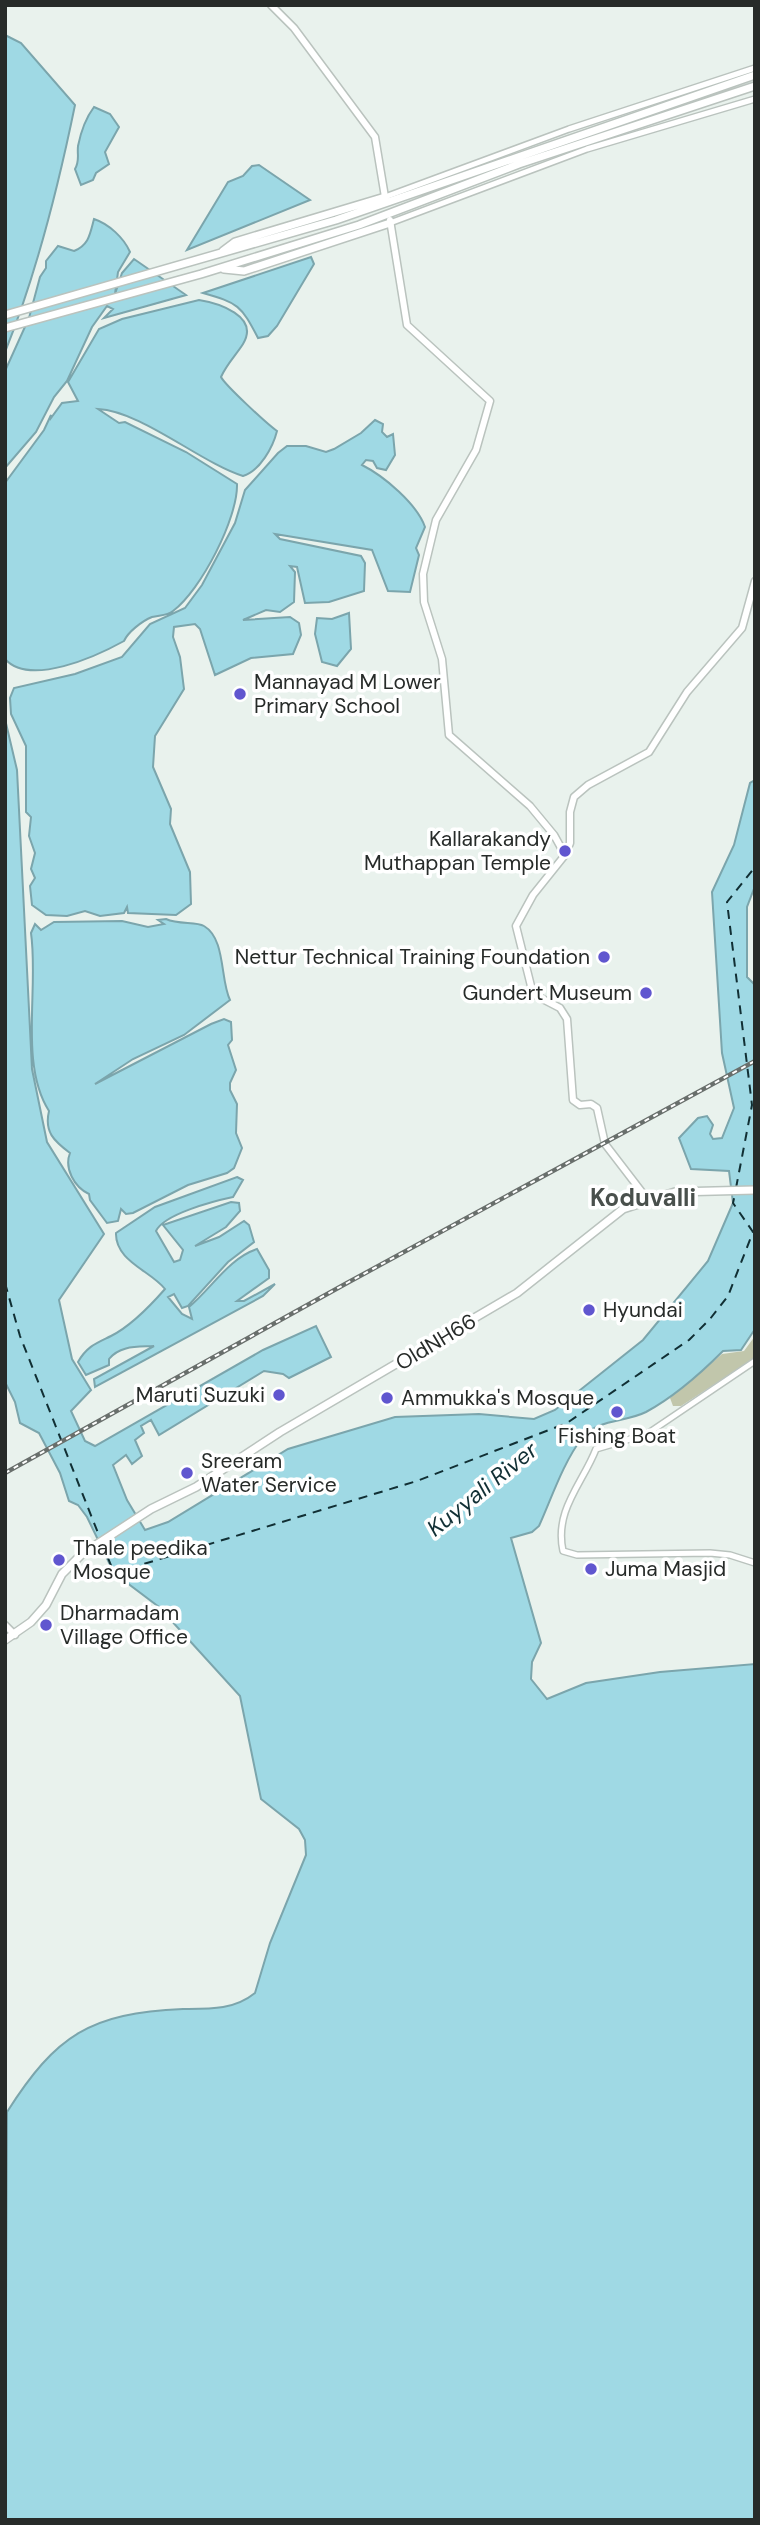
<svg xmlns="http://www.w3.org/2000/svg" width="760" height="2525" font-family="'DM Sans',sans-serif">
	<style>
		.green { fill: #c1c6ab }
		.water { fill: #9fd9e4; stroke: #7ba5ac; stroke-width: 2 }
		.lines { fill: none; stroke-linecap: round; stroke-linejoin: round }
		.ferry { stroke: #112f34; stroke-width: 2; stroke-dasharray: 9 7; stroke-linecap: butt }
		.tertiary-casing { stroke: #bac3be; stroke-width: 8 }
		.secondary-casing { stroke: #bac3be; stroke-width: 9 }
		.primary-casing { stroke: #bac3be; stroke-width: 10 }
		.trunk-casing { stroke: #bac3be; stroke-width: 10 }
		.tertiary { stroke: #fff; stroke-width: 5 }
		.secondary { stroke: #fff; stroke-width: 6 }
		.primary { stroke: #fff; stroke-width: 7 }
		.trunk { stroke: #fff; stroke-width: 7 }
		.rail-casing { stroke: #696f6c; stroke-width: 4.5 }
		.rail { stroke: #fff; stroke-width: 2; stroke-dasharray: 5; stroke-linecap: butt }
		.poi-dot { fill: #6056cf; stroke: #fff; stroke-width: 2.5 }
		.labels { text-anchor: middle; stroke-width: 7; stroke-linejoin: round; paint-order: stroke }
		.poi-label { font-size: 21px; fill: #272b29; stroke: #fff; text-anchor: start }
		.street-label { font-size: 21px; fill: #272b29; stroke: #fff }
		.water-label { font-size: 23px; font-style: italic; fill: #112f34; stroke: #fff }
		.quarter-label { font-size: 24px; font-weight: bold; fill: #49504c; stroke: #fff }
	</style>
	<rect width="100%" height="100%" fill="#e9f2ed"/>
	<path class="green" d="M755,1336V1358L681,1406H673L670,1398L722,1354L744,1351Z"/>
	<path class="water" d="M5,35L21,43L75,105C58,188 37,273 5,352Z
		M94,107L110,114L119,127L105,152L109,164L96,173L93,180L81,185L75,169C80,161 77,155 78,146C81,131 85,119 94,107Z
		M259,165L310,200L187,250L228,182L243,176L252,166Z
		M94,219C109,224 124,238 130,252L118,272L115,294L122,273L134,259L186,295L104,318L113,309L107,306L92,327L67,381L54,397L36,432L5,468V371L29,318L40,277L46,268V261L58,246L74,251C89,245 90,234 94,219Z
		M311,257L314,264L277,326L268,336L258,338C241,305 238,303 203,293Z
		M199,300C218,303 260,316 243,344C236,355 226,365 221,377C225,385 267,424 277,431C273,447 260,471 243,476C201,463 141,411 98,409L119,423L125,422L186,452L237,484C238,518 201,590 173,611C167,616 159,615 152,617C142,621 128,632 124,641C97,656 30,687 5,659V483L44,430L51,415V418L62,403L78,401L68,382L99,329L122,319Z
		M375,420L383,424L382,432L387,437L393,434L395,455L386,470L377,468L373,461L366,460L362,465C384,476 417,504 425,527L416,548L419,555L410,592L388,591L372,550L275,534L280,539L361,556L365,563L364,591L329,602L305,603L297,567L290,566L295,572L294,602L280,612L266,610L243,620L290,617L299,623L301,635L293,654L251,658L215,675L200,629L195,624L174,627L173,637L180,657L184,689L155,736L153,767L171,809L170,824L190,872L191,904L176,915L128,913L127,907L124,913L100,916L85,911L67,916L46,915L32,905L30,886L35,878L31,869L35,853L29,836L31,817L26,812V746L11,714L10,698L14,688L75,674L122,657L150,624L185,608L202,585L235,523L245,490L278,453L287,446H306L326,452L334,449L361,433Z
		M349,613L351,649L337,666L322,662L315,634L317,618L332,619Z
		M5,719L17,770L32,1069L47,1142L104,1234L59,1300L72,1359L91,1390L71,1411L85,1441L95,1446L263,1350L316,1326L331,1357L289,1378L283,1374L264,1371L159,1435L151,1420L141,1426L144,1433L135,1440L142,1456L132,1464L126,1455L113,1465L127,1500L145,1530L168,1522L288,1449L395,1417L479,1414L534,1419L555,1410L643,1340L708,1261L733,1203L729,1171L691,1169L679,1138L698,1118L707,1116L713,1125L710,1134L713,1139L722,1138L734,1108L722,1053L712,892L734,845L750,783L755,780V886L747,907V977L755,985V1329L741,1350L723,1351C701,1373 674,1397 646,1412C624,1423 599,1418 582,1438C563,1463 552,1497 539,1526L532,1532L511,1538L541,1643L532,1662L531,1679L547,1699L586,1683L660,1672L755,1664V2520H5L7,2112C56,2035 90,2013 183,2009C210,2009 234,2010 255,1993L270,1943L306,1855L305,1840L299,1829L261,1799L240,1696L159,1607L114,1573L87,1517L78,1505L69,1501L60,1473L39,1433L20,1423L15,1402L6,1384Z
		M166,919C179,925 196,921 204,926C226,939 220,980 230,1000L184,1035L133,1059L95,1084L211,1024L224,1019L231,1022L232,1040L228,1045L236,1070L230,1083V1090L237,1104L236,1133L242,1148L234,1168L227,1173L188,1185L133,1213L126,1214L121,1209L118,1221L107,1223L90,1200L89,1194C74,1187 64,1168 70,1153C54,1141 44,1132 49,1111C19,1064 39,988 31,933L35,924L41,930L54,922L122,921L148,927L164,924L158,920Z
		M237,1177L243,1180L233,1197C214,1201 164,1214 156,1231L174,1262L180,1260L183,1250L163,1225L231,1202L239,1203L240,1211L226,1227L195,1246L219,1237L244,1221L249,1225L254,1242L228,1262L188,1306L182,1308L174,1294L168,1297L182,1314L192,1319L189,1307C211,1289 229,1258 257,1249L269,1270V1278L237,1301H244L275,1284L263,1296L95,1387L94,1379L154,1346C138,1347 120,1345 109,1359V1365L86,1375L78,1362C87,1346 97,1343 111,1336C131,1326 151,1305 165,1289C151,1271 115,1261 116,1233L155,1207Z"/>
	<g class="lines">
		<path class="ferry" d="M736,1188L752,1105L727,902L755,867
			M5,1283L20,1336L100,1538
			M102,1543L114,1573L417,1481L567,1423L689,1340L710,1319L728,1296L753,1232L733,1203L735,1194"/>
		<g class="tertiary-casing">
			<path id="tertiary" d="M385,197L569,129L755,68
				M390,223L587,149L755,99
				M755,1361L647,1434L596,1449C583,1483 554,1510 563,1551L577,1555L710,1553L730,1555L755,1563"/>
		</g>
		<g class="secondary-casing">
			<path id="secondary" d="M271,5L294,28L375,137L385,197
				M390,220L407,325L490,401L476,450L436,520L423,574L424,602L442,659L449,735L530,806L554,835L565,855L533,895L516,926L533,994L560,1008L567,1019L573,1100L580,1105L591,1104L597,1108L605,1144L648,1200
				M565,855L570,843V812L574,797L588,785L649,752L687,692L742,628L755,581
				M5,1625L15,1635"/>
		</g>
		<g class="primary-casing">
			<path id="primary" d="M5,1640L31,1622L46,1605L62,1574L82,1554L151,1509L196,1487L280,1432L517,1293L623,1209L675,1192L755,1190"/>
		</g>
		<g class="trunk-casing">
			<path id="trunk" d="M223,251L235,242L385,197
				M224,269L244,271L390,223
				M5,315L336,220L755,75
				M5,328L201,274L359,225L519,164L755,86"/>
		</g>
		<use href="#tertiary" class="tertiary"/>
		<use href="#secondary" class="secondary"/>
		<use href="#primary" class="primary"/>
		<use href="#trunk" class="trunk"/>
		<g class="rail-casing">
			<path id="rail" d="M5,1473L347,1283L755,1061"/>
		</g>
		<use href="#rail" class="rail"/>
	</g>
	<g class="poi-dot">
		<circle cx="240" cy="694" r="7"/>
		<circle cx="565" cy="851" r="7"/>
		<circle cx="604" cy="957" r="7"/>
		<circle cx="646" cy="993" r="7"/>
		<circle cx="589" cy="1310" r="7"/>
		<circle cx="279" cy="1395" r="7"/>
		<circle cx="387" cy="1398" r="7"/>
		<circle cx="617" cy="1412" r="7"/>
		<circle cx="187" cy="1473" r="7"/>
		<circle cx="59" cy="1560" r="7"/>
		<circle cx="591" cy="1569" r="7"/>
		<circle cx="46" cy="1625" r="7"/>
	</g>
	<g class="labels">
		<g class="poi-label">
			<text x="254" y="689">Mannayad M Lower<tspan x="254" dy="24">Primary School</tspan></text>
			<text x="551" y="846" text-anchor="end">Kallarakandy<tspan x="551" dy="24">Muthappan Temple</tspan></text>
			<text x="590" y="964" text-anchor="end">Nettur Technical Training Foundation</text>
			<text x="632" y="1000" text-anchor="end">Gundert Museum</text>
			<text x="603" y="1317">Hyundai</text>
			<text x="265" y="1402" text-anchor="end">Maruti Suzuki</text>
			<text x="401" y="1405">Ammukka's Mosque</text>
			<text x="617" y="1443" text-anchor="middle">Fishing Boat</text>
			<text x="201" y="1468">Sreeram<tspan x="201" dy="24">Water Service</tspan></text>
			<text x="73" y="1555">Thale peedika<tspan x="73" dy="24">Mosque</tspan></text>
			<text x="605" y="1576">Juma Masjid</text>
			<text x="60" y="1620">Dharmadam<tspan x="60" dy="24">Village Office</tspan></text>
		</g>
		<g class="street-label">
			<text transform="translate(436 1342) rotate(-31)" y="7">OldNH66</text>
		</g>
		<g class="water-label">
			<text transform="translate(482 1489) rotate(-39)" y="8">Kuyyali River</text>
		</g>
		<g class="quarter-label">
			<text x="643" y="1206">Koduvalli</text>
		</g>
	</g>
	<rect width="760" height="2525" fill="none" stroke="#272b29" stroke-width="14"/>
</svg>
